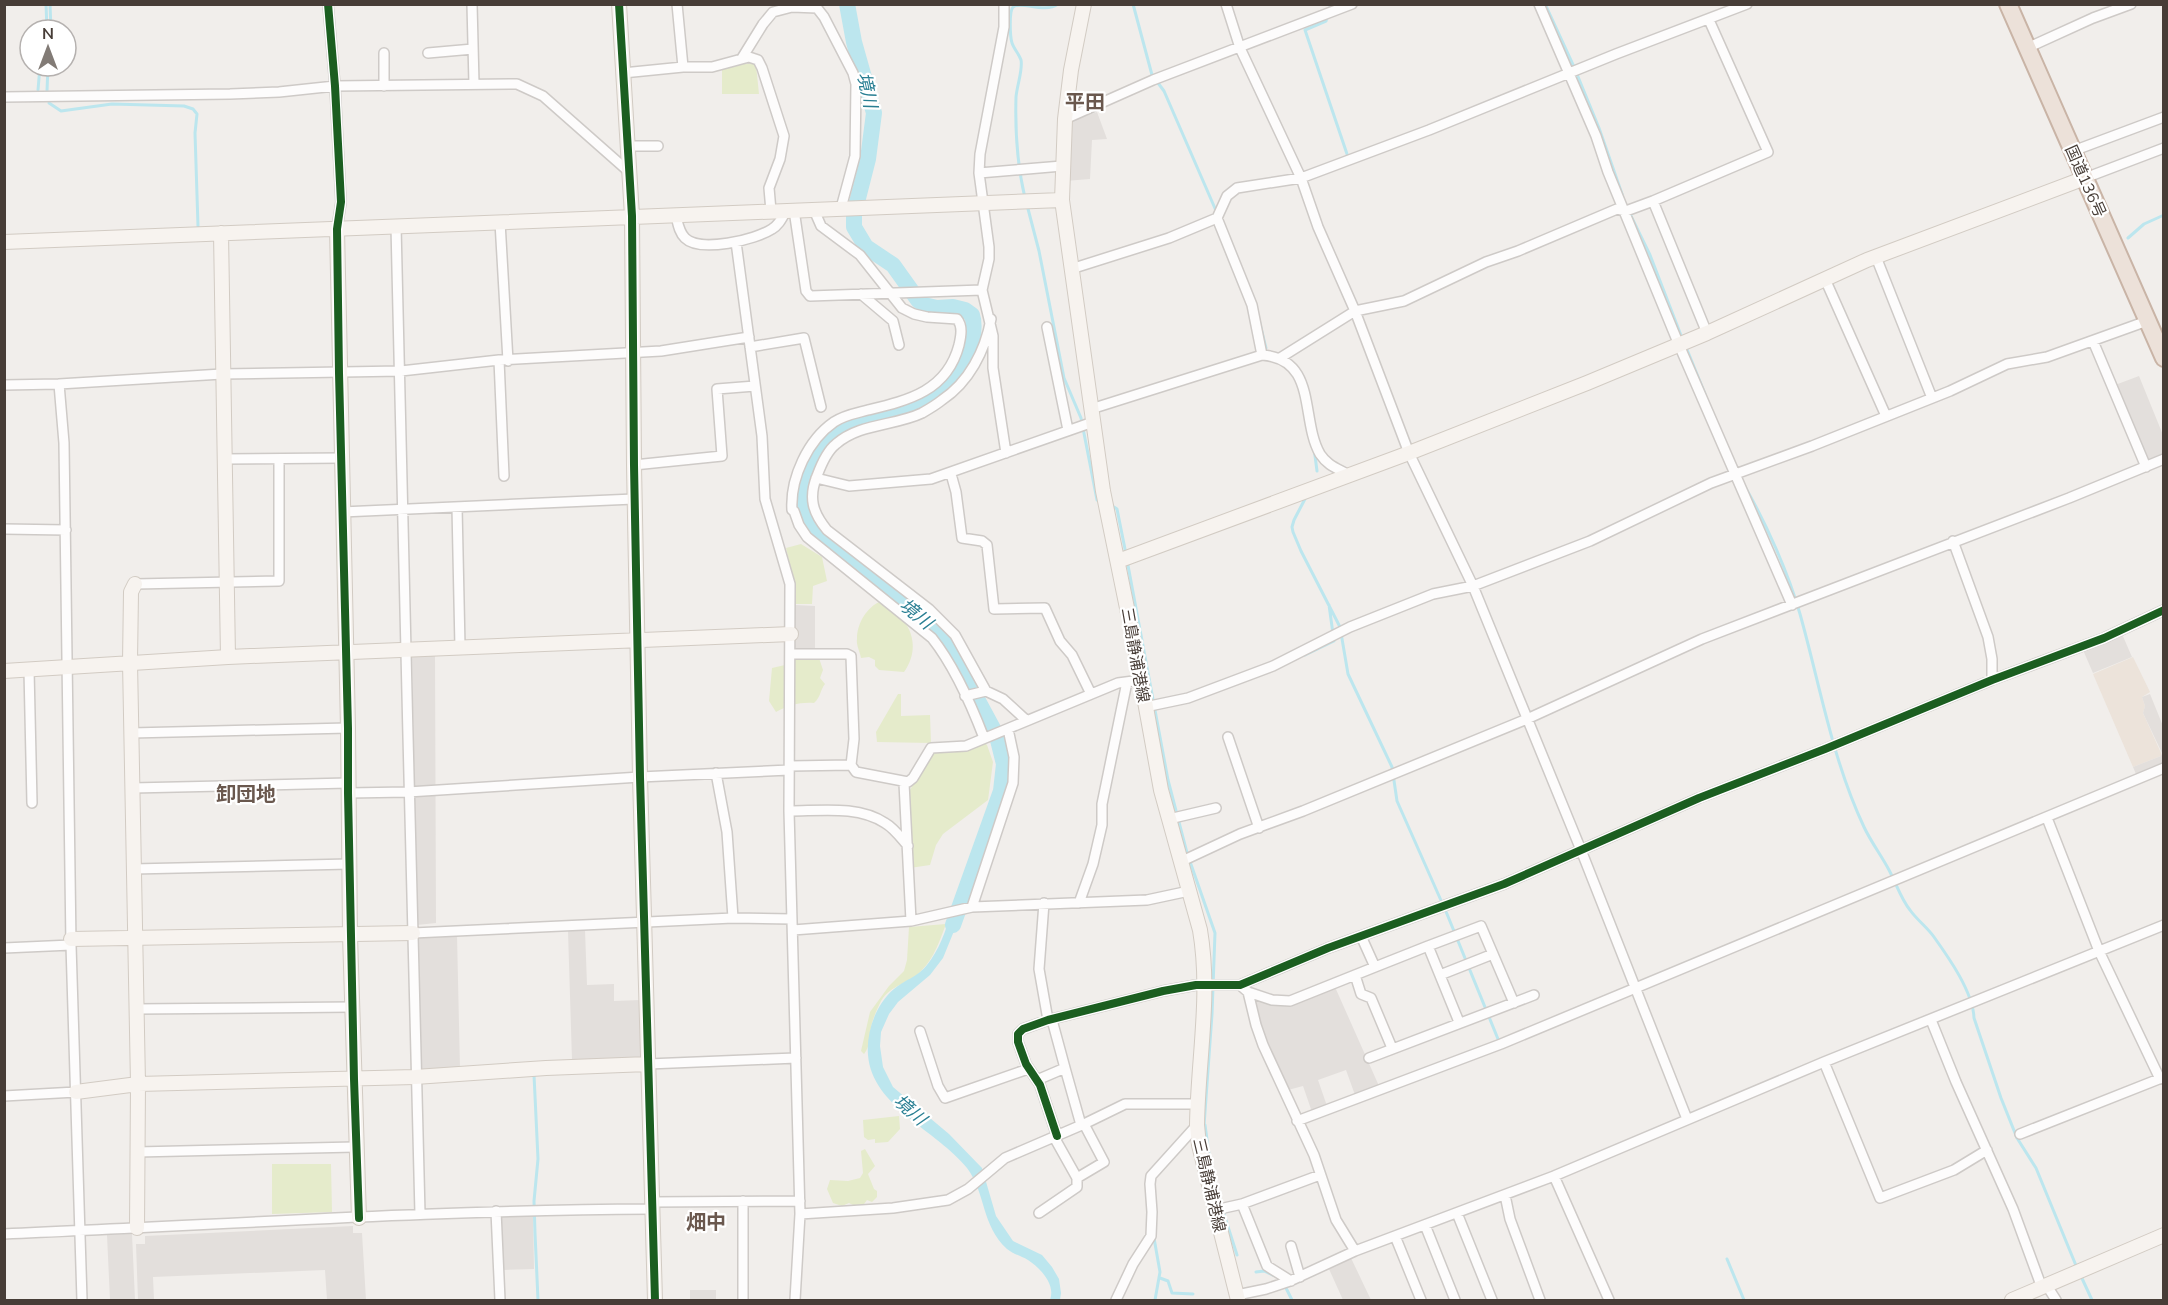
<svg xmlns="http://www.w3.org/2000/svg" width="2168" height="1305" font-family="'Nunito Sans','Noto Sans JP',sans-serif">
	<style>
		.education { fill: #ece3da }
		.green { fill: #e5ebcb }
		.parking { fill: #e3dfdc }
		.water { fill: #bce6ee }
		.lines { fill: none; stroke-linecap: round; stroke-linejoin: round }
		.stream { stroke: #bce6ee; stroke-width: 3 }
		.river { stroke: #bce6ee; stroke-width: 16 }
		.street-casing { stroke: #cecac7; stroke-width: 12 }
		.secondary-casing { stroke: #d2cbc3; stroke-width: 16 }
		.highway-casing { stroke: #c9b4a6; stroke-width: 20 }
		.street { stroke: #fdfcfc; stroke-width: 9 }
		.secondary { stroke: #f7f3ef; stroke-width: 14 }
		.highway { stroke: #ece1d9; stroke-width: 16 }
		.cycleway-casing { stroke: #fff; stroke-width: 11 }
		.cycleway { stroke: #1b5e20; stroke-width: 8 }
		.labels { text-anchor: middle; stroke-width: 4.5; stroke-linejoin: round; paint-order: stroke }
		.street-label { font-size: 16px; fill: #473d37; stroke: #fff }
		.water-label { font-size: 18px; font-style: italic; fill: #297f93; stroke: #fff }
		.quarter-label { font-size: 20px; font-weight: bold; fill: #6a584e; stroke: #fff }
	</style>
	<rect width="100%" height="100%" fill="#f1eeeb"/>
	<path class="education" d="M2133,657L2150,692L2142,697L2145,706L2143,713L2161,753V756L2133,767L2093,674Z"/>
	<path class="green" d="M752,63L756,65L759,94H722V67Z
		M801,544L822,557L827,581L813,586L812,604H795L796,590L786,548Z
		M881,601C886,607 891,609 897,614C915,629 918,653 904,672L879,670L875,666V660L869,657L861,658C860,652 856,645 857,639C857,623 867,607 881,601Z
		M794,657L819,658L823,670L820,678L825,684C820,690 821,697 814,703C800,702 789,705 776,712L769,701L772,668L785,665Z
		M898,694H901V716L930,715L931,743L877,742L876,732Z
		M984,742L987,745L993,762L988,800L943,834L936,845L930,865L910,868L909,792L930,753Z
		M946,924C940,940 934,958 922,970C910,984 891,984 881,1001C878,1007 874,1016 872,1023C869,1033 871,1046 864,1054L861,1051L870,1012L889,986L904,971L907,960L909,927Z
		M899,1116L900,1129L888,1142L875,1143V1139L868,1140L864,1137L863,1120Z
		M865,1149L875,1166L868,1174L874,1189L877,1191V1197L872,1202L867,1200L864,1204L855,1206L849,1203L842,1206L833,1203L827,1189L830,1180L848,1181L860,1178L863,1173L861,1151Z
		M272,1164H331L332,1212L272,1214Z"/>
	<path class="parking" d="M1097,112L1107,139L1092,140L1090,179L1065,181L1068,122Z
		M2139,376L2163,435V454L2150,461L2146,459L2115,385Z
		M795,605L815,606V651L795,650Z
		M2122,634L2132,657L2093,673L2083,650Z
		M412,655H435L436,923L417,925Z
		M2150,694L2163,726V763L2136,774L2133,767L2161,756L2162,753L2143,713L2145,706L2142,697Z
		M585,930L587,985L614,984V1001L641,1000L643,1055L640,1059L572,1060L568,931Z
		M457,935L460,1069L419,1072L417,940L420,936Z
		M1335,987L1379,1086L1355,1095L1346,1070L1318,1080L1327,1106L1312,1112L1303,1086L1288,1090L1283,1081L1264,1036L1253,998L1282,1005H1293Z
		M533,1215L534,1269L503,1270L500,1216Z
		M353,1226V1233H362L366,1300H327L325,1270L153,1277L154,1300H138L136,1244H145V1236Z
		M132,1234L135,1300H110L107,1235Z
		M1351,1258L1371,1300H1343L1329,1269Z
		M690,1290H716V1300H690Z"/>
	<path class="water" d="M963,909L943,958L930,975L898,1002L889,1014L881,1032L880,1046L883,1067L893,1087L949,1134L982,1168L996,1216L1013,1241L1042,1255L1052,1267L1059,1279L1061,1293L1060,1300H1050C1056,1284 1040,1268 1028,1260C1021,1256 1013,1254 1007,1249C981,1225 986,1193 967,1168C938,1131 872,1107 868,1055C866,1032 876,1004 894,989C904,980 918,977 927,965C939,950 946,931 951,912Z"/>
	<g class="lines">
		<path class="stream" d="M46,4L47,30
			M50,4L51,30
			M1133,4L1152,75L1164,91L1217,213
			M1331,4L1326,21L1305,30L1347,154
			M1545,4L1574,67L1599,128L1622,194
			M38,90L40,66
			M47,91L48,66
			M49,103L61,111L112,104L184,106L193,109L197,114L195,133L198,226
			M1025,198C1017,164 1015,131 1016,97C1017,85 1023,70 1021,60C1019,54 1014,49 1012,43C1010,37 1009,11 1013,7C1021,0 1044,14 1058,4
			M1027,205L1039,251L1064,378L1081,418L1097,500
			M1630,214L1650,255L1682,338
			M2128,238L2144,224L2164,215
			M1258,316L1266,348
			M1686,347L1705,394
			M1314,448L1317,471
			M1744,485C1766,523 1788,572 1800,614C1820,685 1832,759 1864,827C1871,842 1881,855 1889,870C1896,883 1901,899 1910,910C1917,920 1927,927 1934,937C1949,958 1973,992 1974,1018L2001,1098L2017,1138L2036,1168L2077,1268
			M1306,497L1294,520L1292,527L1293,532L1301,551L1340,627L1348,674L1392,767L1397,801L1447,914L1498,1039
			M1114,507L1117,509L1126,554
			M1127,560L1168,780L1187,853L1215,933L1212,1014L1204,1126
			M1305,655L1334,641L1329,605
			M534,1075L538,1159L534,1201L535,1233L538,1300
			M1205,1125L1210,1162
			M1217,1191L1222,1205
			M1223,1211L1237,1255
			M1154,1238L1160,1272L1155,1300
			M1727,1259L1744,1300
			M1256,1272L1264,1271L1275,1276
			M2080,1274L2092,1300
			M1160,1278L1168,1281L1172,1293L1193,1294
			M1285,1286L1292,1300"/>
		<path class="river" d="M847,4L854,42L874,113L868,159L854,214V227L866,247L893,265L918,300L924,305L937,308L953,307L965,310L972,315C976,327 972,343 968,355C951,398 910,409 870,420C858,423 846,425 836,432C826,438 821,447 816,456C802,481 798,504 812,529L943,636L997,736L1004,764L1001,791L953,925"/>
		<g class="street-casing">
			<path id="street" d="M328,4L335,86L341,202L337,229
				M472,4L474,84
				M677,4L683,67
				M1004,4V27L980,154L979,173L989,247V259L982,290L993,336V368L1006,453
				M1226,4L1240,48L1301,178L1318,227L1355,311L1409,453L1473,586L1581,850L1687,1119
				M1539,4L1596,136L1608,172L1679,345L1792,605
				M2027,48L2093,18L2131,4
				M384,53V86
				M428,53L473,49
				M742,58L763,24L773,12L792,7L817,8L824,17L853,73L856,84L855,156L841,208
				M623,73L683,67H712L749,57L758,60L762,68L784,136L780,159L769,188L771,211
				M4,97L230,94L279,92L335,86L517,84L543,96L628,171
				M1065,119L1153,80L1352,4
				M627,146H658
				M2081,148L2164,117
				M979,173L1062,166
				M2085,178L2164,148
				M1653,201L1707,333
				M794,210L806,291L810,296L982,290
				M814,210L821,226L860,255L902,308L914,314L927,317L957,319C963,326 961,336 959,345C947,391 909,400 868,410C857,413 844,415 834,422C808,440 790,478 792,510L794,511L799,525L807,537L932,638C955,667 971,704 984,738
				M676,216C678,224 679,232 685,238C700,253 755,240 772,229C779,225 782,218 786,211
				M1217,218L1252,305L1262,355
				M500,222L508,361
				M396,226C406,555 409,885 420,1214
				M736,242L762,436L765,499L790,584L789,811L800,1214L795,1300
				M1876,257L1932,398
				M1071,269L1169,238L1217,218L1227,196L1237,188L1301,178L1429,130L1616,54L1747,4
				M1825,279L1886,416
				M861,294L893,321L899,345
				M991,319C985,351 969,382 942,400C936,405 929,409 922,413C895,426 860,423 836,444C827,451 821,465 817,476C808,498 813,513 827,530L929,609L955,635L986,691L1003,699L1026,720
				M1047,327L1068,430
				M2093,341L2146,467
				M750,347L804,338L821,407
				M1280,358L1355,311L1404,301L1486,262L1518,251L1617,209L1626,211L1653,201L1768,152L1709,20
				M499,360L504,476
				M59,384L64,443L71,945L82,1300
				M4,385L59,384L222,374L401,371L499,360L661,351L749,337
				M1091,409L1262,355C1318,359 1300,419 1320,454C1328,466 1337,468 1349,475
				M224,459L342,458
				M634,465L722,456L717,389L755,386
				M951,474L956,492L962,538L982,541L987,545L994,609L1045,608L1060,641L1072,655L1091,694
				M816,478L849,486L931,479L1093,422
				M457,507L460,647
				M342,512L634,499
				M4,529L66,530
				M1953,541L1988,637L1992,659V680
				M135,584L279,581V459
				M791,654H847L851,656L854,739L851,765
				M29,670L32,803
				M965,696L986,691
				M1145,707L1188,698L1273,666L1350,627L1433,594L1473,586L1590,541L1711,483L1812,446L1950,391L2007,364L2047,357L2147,321
				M131,733L348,728
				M1228,737L1259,828
				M790,766L851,765L856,772L908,782L913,778L931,748L966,746L1118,683L1141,680
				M716,773L727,832L733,918
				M904,783L911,921
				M132,788L348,783
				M348,793L408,792L640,777L789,770
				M789,811C820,811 858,805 885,823C894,828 901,838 908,846
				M2047,818L2099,951L2160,1079
				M1169,819L1216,808
				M1180,862L1240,834L1303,811L1527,719L1702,639L2069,498L2164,459
				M133,869L349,864
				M1044,903L1039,969L1048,1020
				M1079,903L1093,864L1102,825V804L1127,682
				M972,907L1013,783L1014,757L1008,729
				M793,930L911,921L972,907L1147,900L1189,891
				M413,933L733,918L792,919
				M1361,936L1375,967L1428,946L1459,1022
				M1428,946L1481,926L1514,1003
				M4,948L71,945
				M1355,975L1361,994L1371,998L1392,1048
				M1440,975L1493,954
				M1240,985L1248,992L1256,1025L1263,1045L1314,1155L1336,1220L1355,1251
				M1248,992L1272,1000L1290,1001L1375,967
				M136,1009L352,1007
				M1931,1020L1956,1082L2013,1209L2042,1288
				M920,1031L938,1086L945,1098L1028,1069
				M1369,1058L1534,995
				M1824,1062L1880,1198L1954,1170L1987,1150
				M648,1064L796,1058
				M1065,1068L1081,1125
				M1037,1080L1065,1068L1052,1020
				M4,1096L76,1092
				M1297,1121L1501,1044L2164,768
				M2020,1134L2164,1077
				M1057,1136L1040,1085L1026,1064L1018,1042V1034L1023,1029L1048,1020L1163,991L1196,985H1240L1328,948L1504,884L1699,798L1825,749L1992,680L2104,638L2164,610
				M137,1152L355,1147
				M1554,1176L1609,1300
				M1077,1178L1104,1162L1084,1124
				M1505,1195L1510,1219L1540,1300
				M652,1202L800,1201
				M1242,1204L1267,1266L1291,1281
				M1215,1210L1242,1204L1320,1175
				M496,1211L500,1300
				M1039,1213L1077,1187V1178L1054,1137
				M1457,1213L1492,1300
				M800,1214L893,1208L948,1200L968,1189L1005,1158L1084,1124L1125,1104H1197
				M1425,1225L1455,1300
				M4,1234C220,1225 436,1210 652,1209
				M1395,1236L1421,1300
				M1291,1246L1300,1277
				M2047,1286L2056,1300
				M1237,1295L1266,1289L1290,1281L1355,1251L1554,1176L1824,1062L2164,925
				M743,1300V1201
				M1116,1300L1133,1264L1151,1236L1152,1212L1150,1184L1151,1176L1197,1125"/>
		</g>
		<g class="secondary-casing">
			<path id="secondary" d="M619,4L632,216L634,465L640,777L655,1300
				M1084,4L1071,70L1065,119L1062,200L1103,491L1136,652L1161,790L1200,930C1211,995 1198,1059 1197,1125L1199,1145L1238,1300
				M337,229L348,728L350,935L359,1218
				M221,233L228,657
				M4,242L1062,200
				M1118,561L1409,453L1587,383L1707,333L1867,260L2085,178
				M135,584L131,592L130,662L138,1084L137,1228
				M4,671L228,657L791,634
				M71,939L413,933
				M76,1092L138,1084L415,1077L546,1068L648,1064
				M2012,1300L2164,1235"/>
		</g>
		<g class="highway-casing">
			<path id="highway" d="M2008,4L2164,358"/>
		</g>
		<use href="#street" class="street"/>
		<use href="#secondary" class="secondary"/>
		<use href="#highway" class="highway"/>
		<g class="cycleway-casing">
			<path id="cycleway" d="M328,4L335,86L341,202L337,229L339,373L348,728V793L354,1079L359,1218
				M619,4L632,216L634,465L640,777L655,1300
				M1057,1136L1040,1085L1026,1064L1018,1042V1034L1023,1029L1048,1020L1163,991L1196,985H1240L1328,948L1504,884L1699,798L1825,749L1992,680L2104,638L2164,610"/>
		</g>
		<use href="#cycleway" class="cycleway"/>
	</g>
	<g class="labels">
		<g class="street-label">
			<text transform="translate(2086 181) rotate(66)" y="6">国道136号</text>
			<text transform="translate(1136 655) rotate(80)" y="6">三島静浦港線</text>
			<text transform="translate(1210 1185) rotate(77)" y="6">三島静浦港線</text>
		</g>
		<g class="water-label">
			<text transform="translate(867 90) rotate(78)" y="6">境川</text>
			<text transform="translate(916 614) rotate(39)" y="6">境川</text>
			<text transform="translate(910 1110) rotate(41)" y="6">境川</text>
		</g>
		<g class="quarter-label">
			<text x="1085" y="109">平田</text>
			<text x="246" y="801">卸団地</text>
			<text x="706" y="1229">畑中</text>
		</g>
	</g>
	<rect width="2168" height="1305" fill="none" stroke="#473d37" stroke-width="12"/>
	<g transform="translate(48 48)"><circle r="28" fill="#ffffff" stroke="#b5b1af" stroke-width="1.5"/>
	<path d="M0-4.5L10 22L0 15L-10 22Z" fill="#827b76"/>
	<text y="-9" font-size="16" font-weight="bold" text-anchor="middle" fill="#473d37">N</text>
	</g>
</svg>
